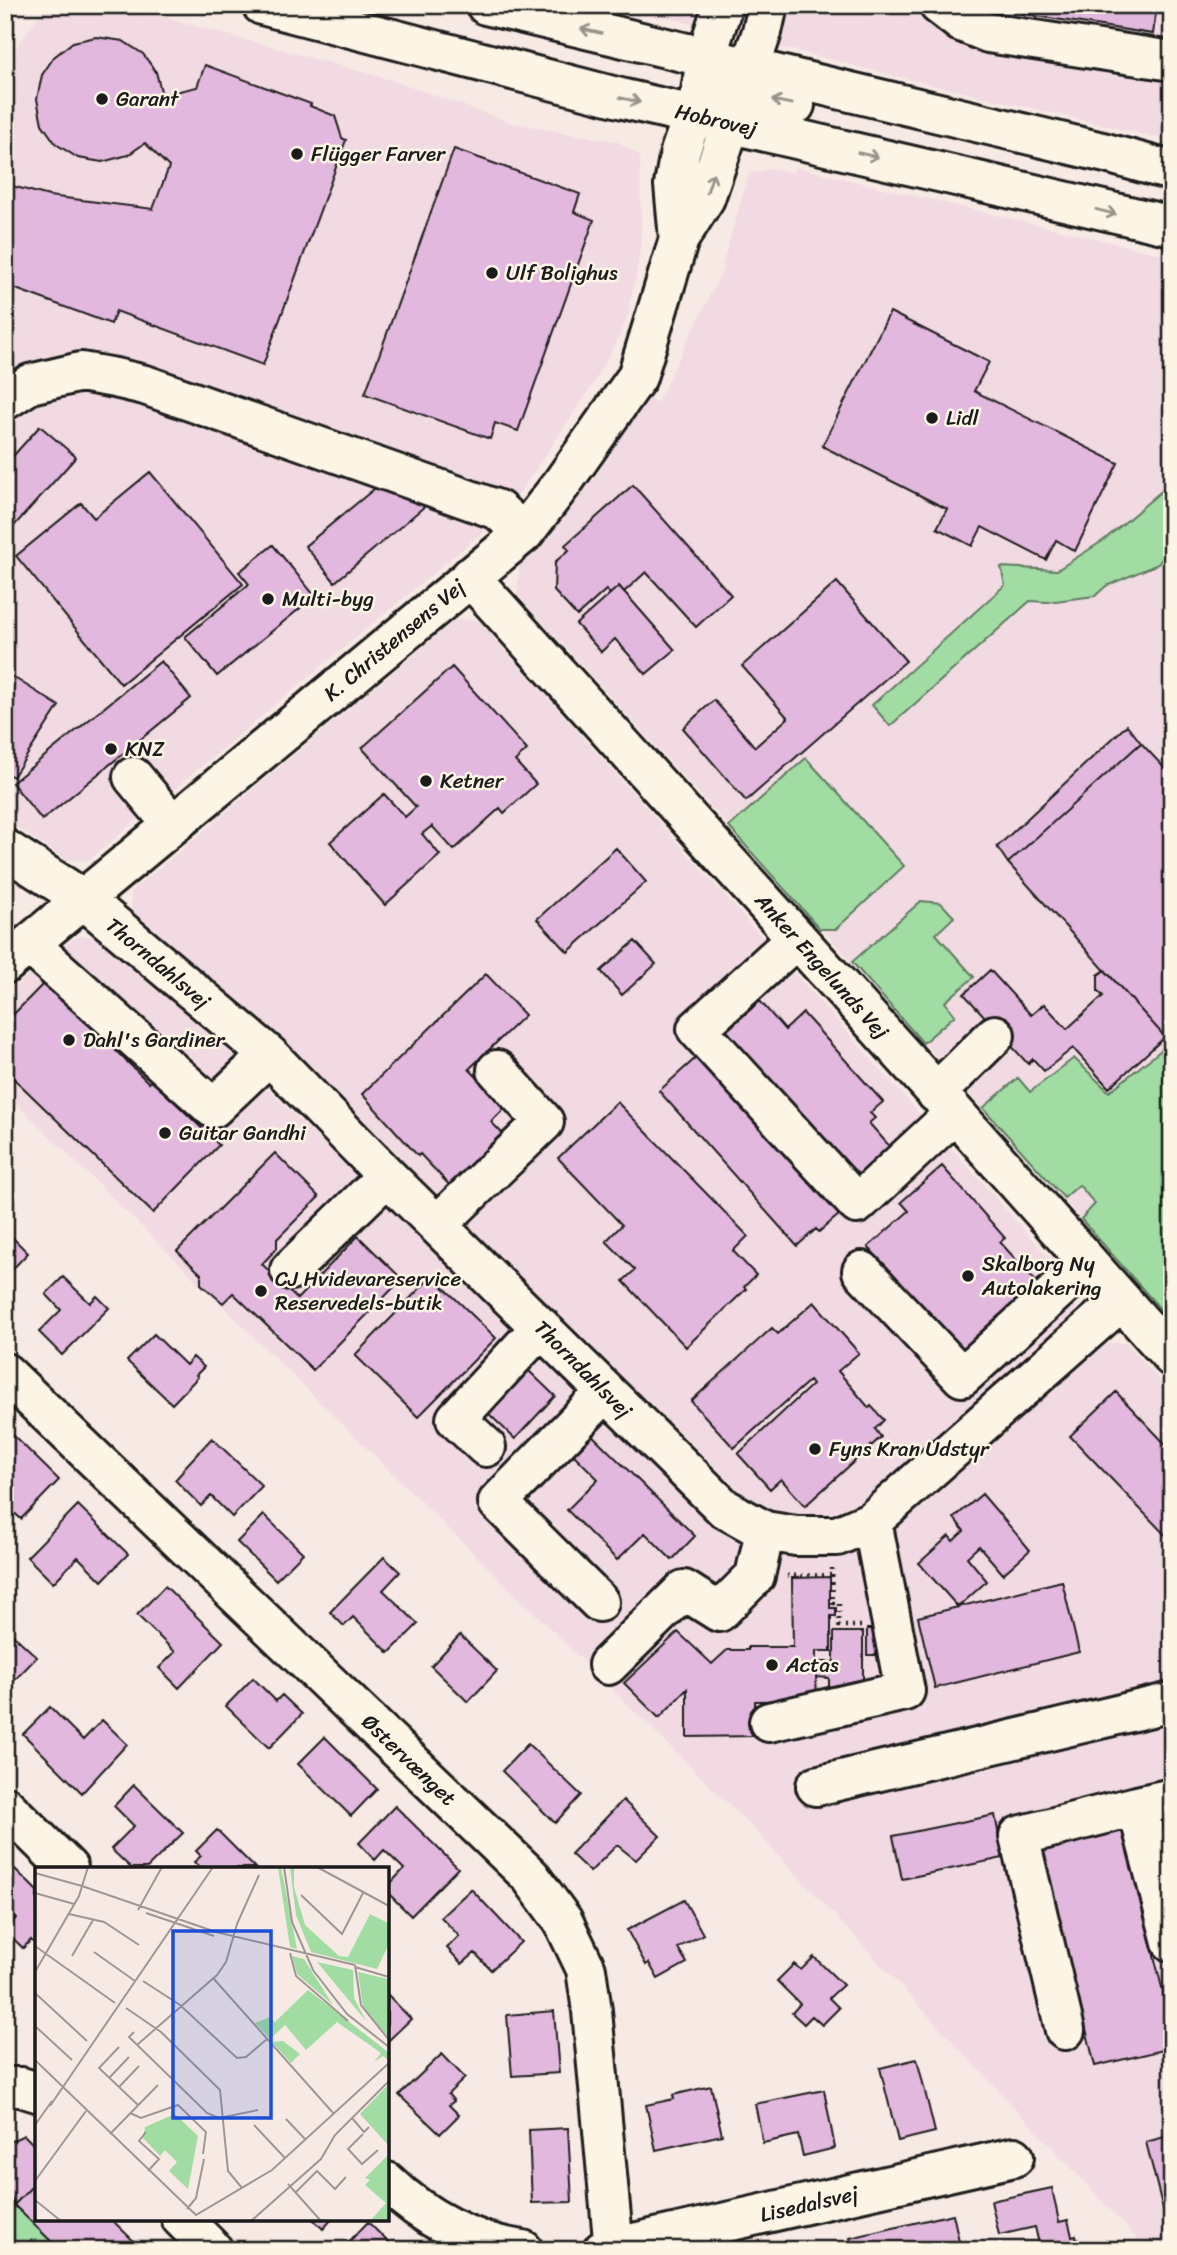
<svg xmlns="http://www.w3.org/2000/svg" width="1177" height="2255" font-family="Sriracha,sans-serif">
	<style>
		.built { fill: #f1dae2 }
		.green { fill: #a1dca3; stroke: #5e7c60; stroke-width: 2 }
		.building { fill: #e3b8de; stroke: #1c1c1c; stroke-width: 2 }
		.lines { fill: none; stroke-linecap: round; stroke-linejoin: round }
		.minor-casing { stroke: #1c1c1c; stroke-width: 44 }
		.major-casing { stroke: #1c1c1c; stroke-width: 44 }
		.path { stroke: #1c1c1c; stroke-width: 4.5; stroke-dasharray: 2 5; stroke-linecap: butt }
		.minor { stroke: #fcf5e5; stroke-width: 38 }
		.major { stroke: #fcf5e5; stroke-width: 38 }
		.oneway { stroke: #97938b }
		.poi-dot { fill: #1c1c1c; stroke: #fcf5e5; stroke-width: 2.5 }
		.labels { text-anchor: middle; stroke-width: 5; stroke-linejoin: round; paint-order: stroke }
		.poi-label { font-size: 21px; fill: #1c1c1c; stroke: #fcf5e5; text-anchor: start }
		.street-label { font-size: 21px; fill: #1c1c1c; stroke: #fcf5e5 }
		.inset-road { fill: none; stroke: #9f9794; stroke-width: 2 }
		.view { fill: #1d4ed8; fill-opacity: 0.15; stroke: #1d4ed8; stroke-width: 3.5 }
		.inset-edge { fill: none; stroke: #1c1c1c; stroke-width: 3.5 }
	</style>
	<rect width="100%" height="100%" fill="#f7e9e4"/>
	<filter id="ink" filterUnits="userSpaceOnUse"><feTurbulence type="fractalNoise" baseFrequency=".0143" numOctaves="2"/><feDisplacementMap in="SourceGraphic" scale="14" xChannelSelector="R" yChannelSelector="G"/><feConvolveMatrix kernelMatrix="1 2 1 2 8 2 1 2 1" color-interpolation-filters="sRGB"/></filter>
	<g filter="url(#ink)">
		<path class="built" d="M47,5H120L391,80L512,123L618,142L640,156L641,239L636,277L628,308L630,310L617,341L590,389L521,491L485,530L89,860H67L5,820V62Z
			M626,5H1172V141L899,77L702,27Z
			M795,167L1172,257V1321L852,962L517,594L520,563L597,475L646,397L657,403L724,267L722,266L749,174L771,168L793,173Z
			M455,620L479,621L1077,1289L1076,1311L873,1493L858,1503L825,1515L790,1514L773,1510L741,1492L282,1044L217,983L131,911V892Z
			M77,936H96L230,1052L708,1521L744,1545L786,1557L808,1558L850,1553L888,1535L1105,1343H1126L1172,1394V2250H1148L752,1827L5,1092V995Z"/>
		<path class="green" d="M1172,482V546L1158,564L1106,586L1095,596L1047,602L1030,601L890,726L872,705L1005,585L1001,567L1057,570L1104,540Z
			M806,758L904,866L836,929H820L729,827Z
			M921,901L941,903L954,917L936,934L974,977L945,1002L955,1015L923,1043L852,962Z
			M1166,1046L1172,1052V1301L1161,1310L1081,1219L1095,1204L1079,1185L1064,1198L983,1108L1018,1078L1030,1092L1074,1058L1109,1092Z
			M14,2205L60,2250H5V2209Z"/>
		<path class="building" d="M1025,5H1157L1153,34L1023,14Z
			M96,37L123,41L143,54L156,72L162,95L197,87L205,65L311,104L310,106L335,116L342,138L346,140L263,365L116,311L111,324L5,285V184L49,196L153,209L169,167L145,143L128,155L102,162L78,158L56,144L42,124L37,99L42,75L54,57L73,42Z
			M454,149L580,194L574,212L594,220L518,431L495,423L490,439L365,394Z
			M890,312L989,362L974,391L1118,463L1075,551L1056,540L1046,560L982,527L972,546L937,528L947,509L822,446Z
			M40,426L76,457L5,536V465Z
			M150,472L243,584L121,684L16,556L81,503L94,518Z
			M380,484L431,501L335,582L305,546Z
			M633,485L731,595L696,627L646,572L624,592L619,586L610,594L606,590L577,616L554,591L555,562L569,550L565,545Z
			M273,545L315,596L217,676L185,637L249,584L239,572Z
			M837,582L906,661L746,801L683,728L714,700L755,747L788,718L742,666Z
			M619,586L675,650L646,674L615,639L601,652L576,624Z
			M161,661L191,698L42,820L12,783Z
			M452,667L527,750L515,761L536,784L504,813L500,808L454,850L432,826L422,834L440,855L385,905L330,842L384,794L405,817L416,807L362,748Z
			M5,672L59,706L13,777L5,772Z
			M1127,725L1141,743L1008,863L997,847Z
			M1141,743L1172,776V1032L1165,1037L1008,863Z
			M616,848L646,882L568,952L537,919Z
			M635,941L656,964L622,995L601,971Z
			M990,970L1031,1015L1044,1004L1067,1029L1103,996L1098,991V975L1105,970L1165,1037L1109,1088L1073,1048L1044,1071L1033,1059L1028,1064L964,994Z
			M486,974L525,1015L469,1069L506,1107L491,1122L509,1140L456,1192L420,1154L418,1156L362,1094Z
			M45,982L149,1083L152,1080L219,1145L153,1213L5,1070V1023Z
			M760,1001L785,1030L803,1013L883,1102L870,1113L875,1118L869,1123L892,1149L857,1181L724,1033Z
			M698,1056L840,1214L819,1232L816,1229L797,1246L659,1091Z
			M617,1102L748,1236L733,1251L756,1275L744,1287L746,1289L686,1347L623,1281L635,1270L606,1241L622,1225L558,1158Z
			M275,1153L319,1197L277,1239V1248L262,1264L297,1299L358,1236L402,1279L313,1370L233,1293L223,1303L201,1284V1274L177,1251Z
			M942,1166L1005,1238L1000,1242L1039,1285L962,1353L919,1303L912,1310L897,1293L904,1286L868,1247L909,1211L901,1202Z
			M5,1230L28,1253L5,1277Z
			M432,1276L496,1338L418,1417L355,1355Z
			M63,1277L90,1303L97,1296L109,1308L62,1355L39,1332L61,1310L46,1294Z
			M814,1302L859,1353L838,1371L869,1408L871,1406L884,1420L875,1429L881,1437L805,1506L781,1479L770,1489L738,1454L812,1385L809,1381L734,1448L691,1401L772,1328L778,1334Z
			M154,1334L186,1365L193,1357L204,1367L196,1375L198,1377L172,1404L127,1361Z
			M528,1370L555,1396L515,1439L488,1413Z
			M1116,1392L1172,1451V1542L1070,1436Z
			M583,1426L695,1536L672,1560L645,1533L617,1560L567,1510L598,1479L564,1445Z
			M9,1431L59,1480L21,1519L5,1504V1487L8,1485L5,1482V1435Z
			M212,1438L262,1486L232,1517L211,1496L201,1506L175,1480L184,1470L183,1469Z
			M982,1494L1030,1550L1003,1574L979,1546L967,1557L987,1581L958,1607L919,1563L949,1536L953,1541L964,1531L954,1518Z
			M78,1505L128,1554L102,1581L78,1557L53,1583L27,1557Z
			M264,1515L303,1553L276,1580L237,1542Z
			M384,1557L400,1572L383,1590L418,1624L389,1653L353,1617L344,1626L330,1612Z
			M830,1577V1608H836V1616H831V1651H816V1662H834V1632H863V1693L829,1694V1678L816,1677L817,1700L755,1701V1736L687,1737V1689L659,1718L624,1683L678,1632L712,1664L727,1650H748V1647H793L792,1578Z
			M1062,1581L1079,1652L935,1688L918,1617Z
			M165,1586L223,1642L179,1688L159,1668L175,1652L137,1615Z
			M867,1629H885V1655H867Z
			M10,1632L37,1657L5,1690V1637Z
			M460,1635L497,1671L468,1702L431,1666Z
			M253,1678L276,1701L282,1695L302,1714L269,1748L226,1706Z
			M50,1707L83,1740L102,1720L127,1744L82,1793L23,1734Z
			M325,1737L377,1789L351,1816L298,1764Z
			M528,1744L581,1795L555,1823L502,1771Z
			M134,1785L183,1833L147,1868H131L111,1849L134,1826L114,1806Z
			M623,1800L660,1836L636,1860L617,1845L590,1872L571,1854Z
			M395,1806L458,1868L411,1916L387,1892V1887L404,1869L384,1850L375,1860L359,1843Z
			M995,1815L1003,1858L902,1879L893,1836Z
			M1172,1820V1847L1165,1822Z
			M217,1830L255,1868H200L194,1862L201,1856L196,1851Z
			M1123,1831L1172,2028V2048L1095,2066L1043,1851Z
			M15,1869L37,1891V1946L31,1940L23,1948L5,1931L16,1918L5,1908V1879Z
			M471,1889L521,1942L491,1970L475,1953L462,1964L447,1948L459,1936L441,1917Z
			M684,1900L703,1934L678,1948L687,1963L658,1979L649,1963L646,1965L627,1930Z
			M814,1957L843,1985L829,1998L839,2008L822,2025L812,2016L804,2024L792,2013L800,2004L777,1981L794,1964L801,1970Z
			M387,1994L411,2019L387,2042Z
			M554,2011L559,2073L512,2076L507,2015Z
			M442,2054L465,2078L448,2094L454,2101L449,2105L459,2115L440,2134L399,2095Z
			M917,2059L935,2132L898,2141L880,2068Z
			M711,2086L722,2135L656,2150L646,2105L674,2099L673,2095Z
			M824,2090L835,2148L803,2156L798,2135L763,2143L755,2104Z
			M568,2128L572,2202L532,2203L529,2130Z
			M24,2135L37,2148V2181L14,2205L5,2186V2144Z
			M1172,2135V2219L1166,2221L1146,2142Z
			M37,2181V2218H110L143,2250H60L14,2205Z
			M5,2186L14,2205L5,2209Z
			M1052,2188L1059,2222L1068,2220L1072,2236L1076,2235L1079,2250H1035L1034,2246L1039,2244L1035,2227L999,2235L991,2201Z
			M953,2214L961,2250H852L850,2238Z
			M312,2218H333L323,2229Z
			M368,2222L392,2246L397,2242L405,2250H341Z
			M836,2243L837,2250H804Z"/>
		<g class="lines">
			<g class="minor-casing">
				<path id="minor" d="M939,5L961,22L988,33L1172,61
					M679,239L674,185L680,152L701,92L706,57L723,5
					M5,400L30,384L81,372L115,378L145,385L498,510L524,533
					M470,577L955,1113L1172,1357
					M133,777L172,824
					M5,849L82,898L269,1055L387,1176L724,1508L765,1531L796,1536H837L872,1521L1121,1301
					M797,938L697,1029L857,1204L955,1113
					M29,944L213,1108L269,1055
					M5,964L524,533L563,482L637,377L679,239L705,198L762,32L768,5
					M936,1093L995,1035
					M438,1224L544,1122L497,1070
					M290,1270L387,1176
					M862,1271L962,1377L1088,1263
					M5,1373L530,1876L563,1921L586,1969L592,2011L614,2250
					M486,1447L456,1419L541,1327
					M599,1602L498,1502L606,1392
					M608,1665L684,1590L719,1612L755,1576L765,1531
					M769,1722L905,1691L872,1521
					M816,1786L1172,1702
					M1172,1798L1137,1806L1172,1942
					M5,1806L68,1868
					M1065,2030L1019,1836L1137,1806
					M5,2087H21L37,2092
					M387,2182C424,2218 471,2243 523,2250
					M181,2218L213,2250
					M603,2250L1014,2157"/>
			</g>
			<g class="major-casing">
				<path id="major" d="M262,5L624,99L1172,226
					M486,5L1106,153L1172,171
					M693,114L740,94L795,105"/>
			</g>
			<path class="path" d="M832,1568L833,1603H839V1626H861
				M787,1576L832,1575
				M5,2125L9,2133"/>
			<use href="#minor" class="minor"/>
			<use href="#major" class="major"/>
		</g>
		<defs><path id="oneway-shaft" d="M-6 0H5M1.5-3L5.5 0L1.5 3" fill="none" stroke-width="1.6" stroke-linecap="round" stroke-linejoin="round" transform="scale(1.75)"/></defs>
		<g class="oneway">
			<use href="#oneway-shaft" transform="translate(591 31) rotate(-167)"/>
			<use href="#oneway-shaft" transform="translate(630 100) rotate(13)"/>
			<use href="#oneway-shaft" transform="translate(782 102) rotate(-169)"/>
			<use href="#oneway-shaft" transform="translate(868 155) rotate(13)"/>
			<use href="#oneway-shaft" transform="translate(710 183) rotate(-72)"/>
			<use href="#oneway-shaft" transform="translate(1106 212) rotate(14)"/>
		</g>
	</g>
	<g class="poi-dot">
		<circle cx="102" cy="99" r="7"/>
		<circle cx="297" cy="154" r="7"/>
		<circle cx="492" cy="273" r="7"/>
		<circle cx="932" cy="418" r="7"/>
		<circle cx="268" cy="599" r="7"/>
		<circle cx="111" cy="749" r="7"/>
		<circle cx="426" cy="781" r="7"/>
		<circle cx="69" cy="1040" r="7"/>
		<circle cx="165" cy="1133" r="7"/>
		<circle cx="968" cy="1276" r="7"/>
		<circle cx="261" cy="1291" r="7"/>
		<circle cx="815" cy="1449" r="7"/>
		<circle cx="772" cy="1665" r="7"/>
	</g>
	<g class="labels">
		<g class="poi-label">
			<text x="116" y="106">Garant</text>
			<text x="311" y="161">Flügger Farver</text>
			<text x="506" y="280">Ulf Bolighus</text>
			<text x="946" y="425">Lidl</text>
			<text x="282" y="606">Multi-byg</text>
			<text x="125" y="756">KNZ</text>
			<text x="440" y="788">Ketner</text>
			<text x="83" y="1047">Dahl's Gardiner</text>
			<text x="179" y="1140">Guitar Gandhi</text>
			<text x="982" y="1271">Skalborg Ny<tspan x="982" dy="24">Autolakering</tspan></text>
			<text x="275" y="1286">CJ Hvidevareservice<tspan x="275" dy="24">Reservedels-butik</tspan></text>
			<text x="829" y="1456">Fyns Kran Udstyr</text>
			<text x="786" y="1672">Actas</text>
		</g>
		<g class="street-label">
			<text transform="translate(716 120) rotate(13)" y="7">Hobrovej</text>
			<text transform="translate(394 640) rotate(-40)" y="7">K. Christensens Vej</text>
			<text transform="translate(158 963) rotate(40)" y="7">Thorndahlsvej</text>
			<text transform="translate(822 966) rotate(48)" y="7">Anker Engelunds Vej</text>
			<text transform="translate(583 1369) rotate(45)" y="7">Thorndahlsvej</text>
			<text transform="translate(409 1760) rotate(44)" y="7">Østervænget</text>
			<text transform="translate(809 2204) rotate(-13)" y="7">Lisedalsvej</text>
		</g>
	</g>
	<g transform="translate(35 1867)">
		<rect width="354" height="354" fill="#f7e9e4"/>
		<path d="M243,0H246L262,82L255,80ZM255,0H259V20L270,58L304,89L313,90L335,47L353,56V79L342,102L276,85L261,48ZM257,89L269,92L298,138L262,107ZM282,95L318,103L319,131L331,154ZM323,105L353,112V170L328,140ZM273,123L353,185V193L348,189L339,195L346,186L302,155L271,183L250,158L235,172L220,156L235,150L240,155ZM248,174L265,187L256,196L237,175ZM353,218V278L325,247ZM140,247L163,269L153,322L134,304L142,295L130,283L125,289L108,271L110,260ZM353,288V353H336L351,336L330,318L335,313L330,311Z" fill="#a1dca3"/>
		<path class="inset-road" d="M249,0L257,55L278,103L312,147L354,180M282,0L354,39M0,6L47,19M47,19L181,65L320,98M0,26L39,37M266,28L307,67L328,26M103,43L127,0M111,46L179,69M34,47L69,55L104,78M202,57L224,8M0,79L80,136M59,85L100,114M255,86L261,109L313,154M37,89L58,53M320,98L326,138L354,173M320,100L354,110M0,105L44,29L53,0M178,111L299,247M108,114L145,138L202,191L211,190L232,172M0,126L52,174M91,141L126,165L185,223L193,304L207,321M0,159L37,193M99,165L94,170L172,246L184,251L223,243M102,178L182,108L191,95L202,57M84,180L64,201L103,238M0,193L161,348L237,303L354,196M75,210L94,190M84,220L104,199M15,239L178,0M95,246L106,251L143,238L171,265L168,287M317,251L329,265L334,260M251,252L270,272M0,258L17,234M219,258L250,291M111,265L104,274L124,292L113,304M75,267L123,218M328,267L313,282L327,297L343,283M0,314L51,244M253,317L286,354M261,325L282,304L300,322L311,310M0,333L26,354M152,342L161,331L169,292M216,354L286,292L300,268L354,214"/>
		<path class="view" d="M138,64H236V251H138Z"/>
		<rect width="354" height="354" class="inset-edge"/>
	</g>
	<rect width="1177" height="2255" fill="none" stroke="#fcf5e5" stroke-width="28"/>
	<rect x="14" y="14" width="1149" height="2227" fill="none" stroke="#1c1c1c" stroke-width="2.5" filter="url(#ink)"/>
</svg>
